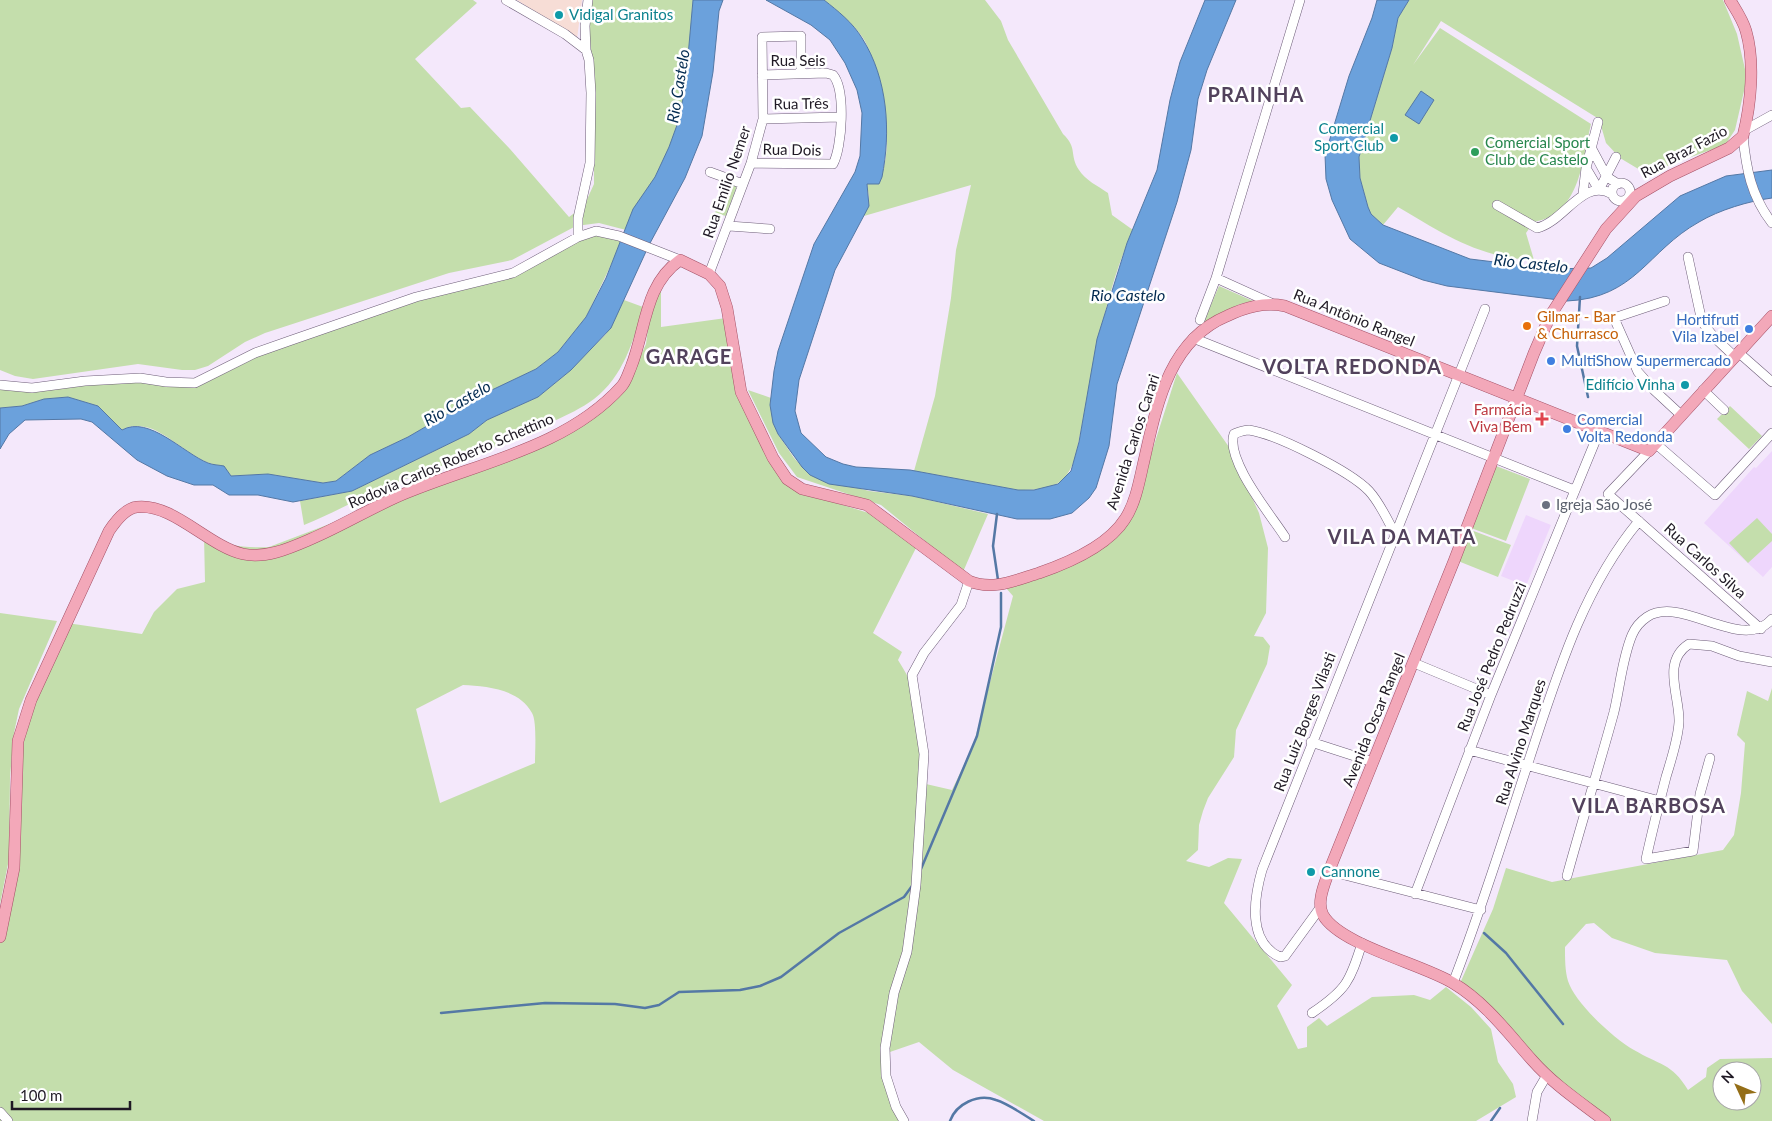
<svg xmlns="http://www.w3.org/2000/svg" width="1772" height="1121" font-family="Lato,sans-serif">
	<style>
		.built { fill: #eed6fc }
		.industrial { fill: #f7ddd6 }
		.green { fill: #c4deac; fill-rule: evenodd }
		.water { fill: #6ba1dc; stroke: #5478a5 }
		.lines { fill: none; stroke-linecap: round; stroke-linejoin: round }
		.stream { stroke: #5478a5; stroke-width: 2.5 }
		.minor-casing { stroke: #6d5d78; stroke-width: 10 }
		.major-casing { stroke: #a45066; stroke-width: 12 }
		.minor { stroke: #fff; stroke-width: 9 }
		.major { stroke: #f3a8b9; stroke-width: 11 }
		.culture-dot { fill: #0f9aa8; stroke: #fff; stroke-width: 2 }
		.leisure-dot { fill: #2e9e5b; stroke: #fff; stroke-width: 2 }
		.food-dot { fill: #e8710a; stroke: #fff; stroke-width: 2 }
		.shop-dot { fill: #3f7fe0; stroke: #fff; stroke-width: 2 }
		.health-dot { fill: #e0444e; stroke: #fff; stroke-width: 2 }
		.worship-dot { fill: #6b7280; stroke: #fff; stroke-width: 2 }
		.labels { text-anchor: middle; stroke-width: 5; stroke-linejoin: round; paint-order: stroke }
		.culture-label { font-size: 15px; fill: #0d838f; stroke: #fff; text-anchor: start }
		.street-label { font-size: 15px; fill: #1f1924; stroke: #fff }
		.leisure-label { font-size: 15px; fill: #27864d; stroke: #fff; text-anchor: start }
		.food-label { font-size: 15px; fill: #c56008; stroke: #fff; text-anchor: start }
		.shop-label { font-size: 15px; fill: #366cbe; stroke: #fff; text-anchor: start }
		.health-label { font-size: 15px; fill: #be3a42; stroke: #fff; text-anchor: end }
		.worship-label { font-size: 15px; fill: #5b616d; stroke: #fff; text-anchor: start }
		.water-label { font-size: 16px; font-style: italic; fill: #022a50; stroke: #fff }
		.district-label { font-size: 20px; font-weight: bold; letter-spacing: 1px; fill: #52425c; stroke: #fff }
	</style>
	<rect width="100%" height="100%" fill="#f4e8fb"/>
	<path class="built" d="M1772,451V567L1763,577L1704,523L1754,467L1756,468Z
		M1526,515L1551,525L1526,586L1501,576Z"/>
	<path class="industrial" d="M517,0H582L577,39Z"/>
	<path class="green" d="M0,0H473L477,3L415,59L461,108L470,107L510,149L569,217L584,206L594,184V114L585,24L590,0H693C690,42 689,86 677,126C666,163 644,196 626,230L599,223L576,226L512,260L449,273L265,333L245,342L208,366L195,370H182L138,364L33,379L15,376L0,370Z
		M824,0H985L1001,21L1008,40L1063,134C1078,148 1069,155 1079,170C1085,180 1098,186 1108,193L1112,215L1133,230C1101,301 1092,379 1076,455C1066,487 1051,490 1018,490L914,471L935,396L951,298L956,250L971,185L864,216L869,198L867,183L877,184C898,152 882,69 863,38C853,23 838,12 824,0Z
		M1409,0H1723L1737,34L1747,78L1735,130L1725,145L1671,164L1650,176L1620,158L1606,143L1599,119L1441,21L1413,65L1440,28L1591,124C1582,162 1580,214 1534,222L1526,233L1534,260C1481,259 1442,233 1398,207L1383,225L1371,214L1368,207L1360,178L1359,157L1392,48L1398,18Z
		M726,183L737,186L726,216L715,213Z
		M598,235L622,241L621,244L586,317L558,352L536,369L475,398L408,437L370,455L336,481L323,483L268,474L231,476C226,466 219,467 209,463C189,456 164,430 145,427C137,425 128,426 122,430L98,406L68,397L44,399L22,406L0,408V383L11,387L130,377L189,382L250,353L507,273L568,243Z
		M1219,286L1253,301L1240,304L1203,323Z
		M661,289V327L726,318L730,363L740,402L804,493L875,515L916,548L873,633L902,652L898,660C927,705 926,733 926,784L952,790L973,746L1013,596L1006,588L1112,541L1146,470L1177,373L1229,447L1259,513L1268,548L1266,613L1254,636L1263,637L1270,646L1267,664L1236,730L1234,757L1208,798L1203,811L1199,825L1198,850L1186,861L1209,867L1228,858L1242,859L1224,903L1292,985L1277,1006L1298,1049L1307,1047V1027L1319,1018L1327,1026L1372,997L1414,995L1430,1000L1446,987L1471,1007L1491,1029L1498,1062L1513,1084L1516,1097L1476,1121H1044L953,1070L919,1042L887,1053L884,1068L905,1121H0V937L6,923L23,735L67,623L142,634L154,612L177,589L205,582L204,536C226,546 245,548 269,547L440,482L595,415L632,375L646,344L649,321L656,297ZM463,685C486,686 519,689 532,713C537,721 535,752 535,763L440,803L416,709Z
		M624,300L643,307C634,340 623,377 594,399C582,408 567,415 554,421C501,448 445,463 391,485C361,497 334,513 304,525L300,501L352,491L469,434L487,420L538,397L565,375L606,334Z
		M748,390L771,398L770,405L778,434L794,458L810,475L869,491L912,496L988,514L963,572L881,505L797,477L779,453Z
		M1730,406L1762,436L1749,449L1717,419Z
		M1496,466L1530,479L1506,541L1471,528Z
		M1757,518L1772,534V541L1748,563L1729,543Z
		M1471,530L1511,545L1498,577L1458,561Z
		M0,613L57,621L19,709L14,733L10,777L9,859L0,904Z
		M1772,688V1024L1742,991L1727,960L1655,953L1612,938L1594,923L1586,924L1565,947C1565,958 1565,971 1568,981C1575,1003 1614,1039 1634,1050C1659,1065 1672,1063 1688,1090L1706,1077L1707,1068L1720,1059L1772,1058V1121H1609L1552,1074L1461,981L1493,909L1506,868L1552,882L1723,850L1734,835L1741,793L1745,743L1737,735L1747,691L1768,701ZM1722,1071H1752V1101H1722Z"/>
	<path class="water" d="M693,0H723L719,11L713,72L702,136L685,178L649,245L611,328L571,370L538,397L487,420L469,434L352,491L293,502L258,495H229L213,485H194L167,476L137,460L92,422L81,419L25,420L9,434L0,449V408L22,406L44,399L68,397L98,406L122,430C149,415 183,453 208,463C213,465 219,465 224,466L231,476L268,474L323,483L336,481L370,455L408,437L475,398L536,369L558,352L586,317L606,278L633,209L655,177L669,147L677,125L685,90Z
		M766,0H824C838,11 853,23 862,38C888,79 891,132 882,177L879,184H867L869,206L835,270L799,380L795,411L801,433L826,457L843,464L856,467L910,470L1018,490H1034L1058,484L1071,471L1079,442L1097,339L1127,243L1157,170L1170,100L1180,62L1205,0H1236L1207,70L1198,99L1191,150L1177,202L1117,384L1109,446L1096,488L1089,498L1072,513L1050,519H1017L912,496L829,484L810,475L802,467L778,434L773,423L770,405L774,371L778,351L814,244L855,172L860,156L862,113L857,90L845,63L830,40L811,25Z
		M1377,0H1409L1398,18L1392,48L1359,157L1360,178L1368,207L1371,214L1383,225L1470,259L1552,269L1591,268L1607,258L1680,196L1726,176L1772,170V198C1749,201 1719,210 1699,222C1647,251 1636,298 1567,301L1447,286L1423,280L1379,263L1350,239L1332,200L1326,179L1325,155L1349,76L1372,18Z
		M1421,91L1434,100L1419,124L1405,115Z"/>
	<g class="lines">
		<path class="stream" d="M1580,297L1577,346L1588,397
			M997,514L993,546L998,580
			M921,869L977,736L1001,627V593
			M1484,933L1506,953L1563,1024
			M441,1013L545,1003L615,1004L645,1008L659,1005L679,992L740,990L760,986L781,977L839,933L904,897L912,886
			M950,1121C956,1104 978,1093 996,1100C1009,1104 1022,1114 1034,1121
			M1491,1121L1500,1108"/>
		<g class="minor-casing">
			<path id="minor" d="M506,0L565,34L586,50L589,60L591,93L590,163L578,218V237
				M586,50L585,26L588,0
				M763,119L840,117
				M1598,122L1586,168L1599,190L1616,157
				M1745,130L1772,115
				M1743,136C1746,168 1751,196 1772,223
				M1592,149L1607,177L1618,184
				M751,163L833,164C842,148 846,90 833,75L826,73L762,75
				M710,172L743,184
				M1612 192a9 9 0 1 1 18 0a9 9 0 1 1-18 0Z
				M1583,194L1586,168
				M1497,205L1537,228C1564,222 1583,177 1612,194
				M729,226L770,229
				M1688,257L1702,322L1714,337L1734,356
				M709,274L751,163L763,119L762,37L801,36V73
				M1216,278L1271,303
				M1665,301L1614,318L1638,372L1654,390L1681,415
				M1200,320L1216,278L1300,0
				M1193,338L1574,490
				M1738,352L1772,382
				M0,385L32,388L85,381L140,378L166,382L195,383L255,353L289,341L416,297L513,273L578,237L596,231L619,236L680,260
				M1703,390L1724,410
				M1655,443L1715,495L1772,433
				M1649,451L1608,494L1761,629
				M1285,537C1271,515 1225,460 1234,434C1239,432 1243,430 1249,430C1276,434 1350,471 1369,491C1380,503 1387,519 1395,534
				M1414,663L1491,695
				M1311,742L1373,762
				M1469,750L1660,801
				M1710,758L1700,794L1693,851L1646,859C1652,832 1659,804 1666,777C1671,760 1678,740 1679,722C1680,696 1661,662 1689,644L1712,646L1739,656L1772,662
				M1329,871L1481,910
				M1567,876C1582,821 1599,767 1614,712C1620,687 1622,659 1632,635C1635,628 1641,621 1647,617C1682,594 1742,654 1772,619
				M1415,894L1491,695L1599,432
				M1320,908L1285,956L1280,957C1247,942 1254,898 1262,870L1485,309
				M1453,983C1482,908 1505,833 1530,757C1557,675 1583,588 1639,521
				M1312,1013C1346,990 1350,982 1362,943
				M0,1112L8,1121
				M904,1121L896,1107L886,1076L885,1048L894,993L907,952L916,885L924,754L912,675L924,653L961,605L969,581
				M1532,1121L1537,1092L1547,1075"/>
		</g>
		<g class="major-casing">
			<path id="major" d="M0,937L14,868L18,741L31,700L109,531C115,522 126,508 137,507C173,503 208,546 243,554C266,559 290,548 311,539C344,525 374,506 406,493C478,463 567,447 621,387C626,382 628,374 631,367C646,330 644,285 680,260L709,274L720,286L727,308L741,392L773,458L787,479L802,489L867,505L969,581C993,591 1016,580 1039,573C1068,563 1108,546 1125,519C1135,504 1139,483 1143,465C1156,409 1167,341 1227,316C1246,307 1264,302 1285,306L1649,451L1772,316
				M1605,1121C1580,1102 1553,1084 1532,1060C1508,1033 1485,1002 1453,983C1422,964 1340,945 1323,915C1316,902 1325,883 1329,871L1454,561L1534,353L1550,316L1606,229L1636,196L1670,176L1729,148L1743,136C1751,104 1755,62 1746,31C1743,20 1736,10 1730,0"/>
		</g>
		<use href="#minor" class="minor"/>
		<use href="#major" class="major"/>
	</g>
	<g class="culture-dot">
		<circle cx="559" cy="15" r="5"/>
		<circle cx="1394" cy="138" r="5"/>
		<circle cx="1685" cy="385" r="5"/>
		<circle cx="1311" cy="872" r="5"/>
	</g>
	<circle class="leisure-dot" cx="1475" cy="152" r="5"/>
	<circle class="food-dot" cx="1527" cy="326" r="5"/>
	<g class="shop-dot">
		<circle cx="1749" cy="329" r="5"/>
		<circle cx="1551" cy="361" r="5"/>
		<circle cx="1567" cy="429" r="5"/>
	</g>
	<path class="health-dot" d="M1539.5 411.5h5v5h5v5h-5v5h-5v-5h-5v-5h5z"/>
	<circle class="worship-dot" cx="1546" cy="505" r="5"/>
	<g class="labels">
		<g class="culture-label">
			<text x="569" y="20">Vidigal Granitos</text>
			<text x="1384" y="134" text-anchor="end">Comercial<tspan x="1384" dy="17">Sport Club</tspan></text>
			<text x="1675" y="390" text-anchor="end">Edifício Vinha</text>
			<text x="1321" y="877">Cannone</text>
		</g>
		<g class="street-label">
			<text x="798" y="66">Rua Seis</text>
			<text transform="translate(801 104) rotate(-1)" y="5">Rua Três</text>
			<text transform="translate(792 150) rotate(1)" y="5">Rua Dois</text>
			<text transform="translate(1684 152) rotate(-28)" y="5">Rua Braz Fazio</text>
			<text transform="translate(727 182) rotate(-71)" y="5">Rua Emilio Nemer</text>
			<text transform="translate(1354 318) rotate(22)" y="5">Rua Antônio Rangel</text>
			<text transform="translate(1133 442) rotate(-72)" y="5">Avenida Carlos Carari</text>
			<text transform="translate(451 461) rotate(-23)" y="5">Rodovia Carlos Roberto Schettino</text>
			<text transform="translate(1705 561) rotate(42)" y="5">Rua Carlos Silva</text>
			<text transform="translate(1492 657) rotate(-68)" y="5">Rua José Pedro Pedruzzi</text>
			<text transform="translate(1374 720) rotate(-68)" y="5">Avenida Oscar Rangel</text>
			<text transform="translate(1305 722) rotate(-69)" y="5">Rua Luiz Borges Vilasti</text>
			<text transform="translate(1521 742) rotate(-72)" y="5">Rua Alvino Marques</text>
		</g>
		<g class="leisure-label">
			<text x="1485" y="148">Comercial Sport<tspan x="1485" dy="17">Club de Castelo</tspan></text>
		</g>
		<g class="food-label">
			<text x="1537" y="322">Gilmar - Bar<tspan x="1537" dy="17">&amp; Churrasco</tspan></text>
		</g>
		<g class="shop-label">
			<text x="1739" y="325" text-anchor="end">Hortifruti<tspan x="1739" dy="17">Vila Izabel</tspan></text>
			<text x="1561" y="366">MultiShow Supermercado</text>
			<text x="1577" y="425">Comercial<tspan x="1577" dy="17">Volta Redonda</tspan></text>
		</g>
		<g class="health-label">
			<text x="1532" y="415">Farmácia<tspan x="1532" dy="17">Viva Bem</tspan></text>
		</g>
		<g class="worship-label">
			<text x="1556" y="510">Igreja São José</text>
		</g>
		<g class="water-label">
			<text transform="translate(678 86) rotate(-81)" y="6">Rio Castelo</text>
			<text transform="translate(1531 263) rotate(6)" y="6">Rio Castelo</text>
			<text x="1128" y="301">Rio Castelo</text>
			<text transform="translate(457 403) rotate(-30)" y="6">Rio Castelo</text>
		</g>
		<g class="district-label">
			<text x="1256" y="102">PRAINHA</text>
			<text x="689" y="364">GARAGE</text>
			<text x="1352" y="374">VOLTA REDONDA</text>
			<text x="1402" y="544">VILA DA MATA</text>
			<text x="1649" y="813">VILA BARBOSA</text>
		</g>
	</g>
	<g transform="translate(1737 1086) rotate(314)"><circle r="24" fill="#ffffff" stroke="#a5a3a7"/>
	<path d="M0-4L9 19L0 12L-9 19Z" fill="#946e17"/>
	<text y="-8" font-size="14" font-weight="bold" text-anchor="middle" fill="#1f1924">N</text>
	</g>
	<path d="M12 1101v8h118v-8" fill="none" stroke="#1f1924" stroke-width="2.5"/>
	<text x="20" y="1101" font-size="15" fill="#1f1924" stroke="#ffffff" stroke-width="4" paint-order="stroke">100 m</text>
</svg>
